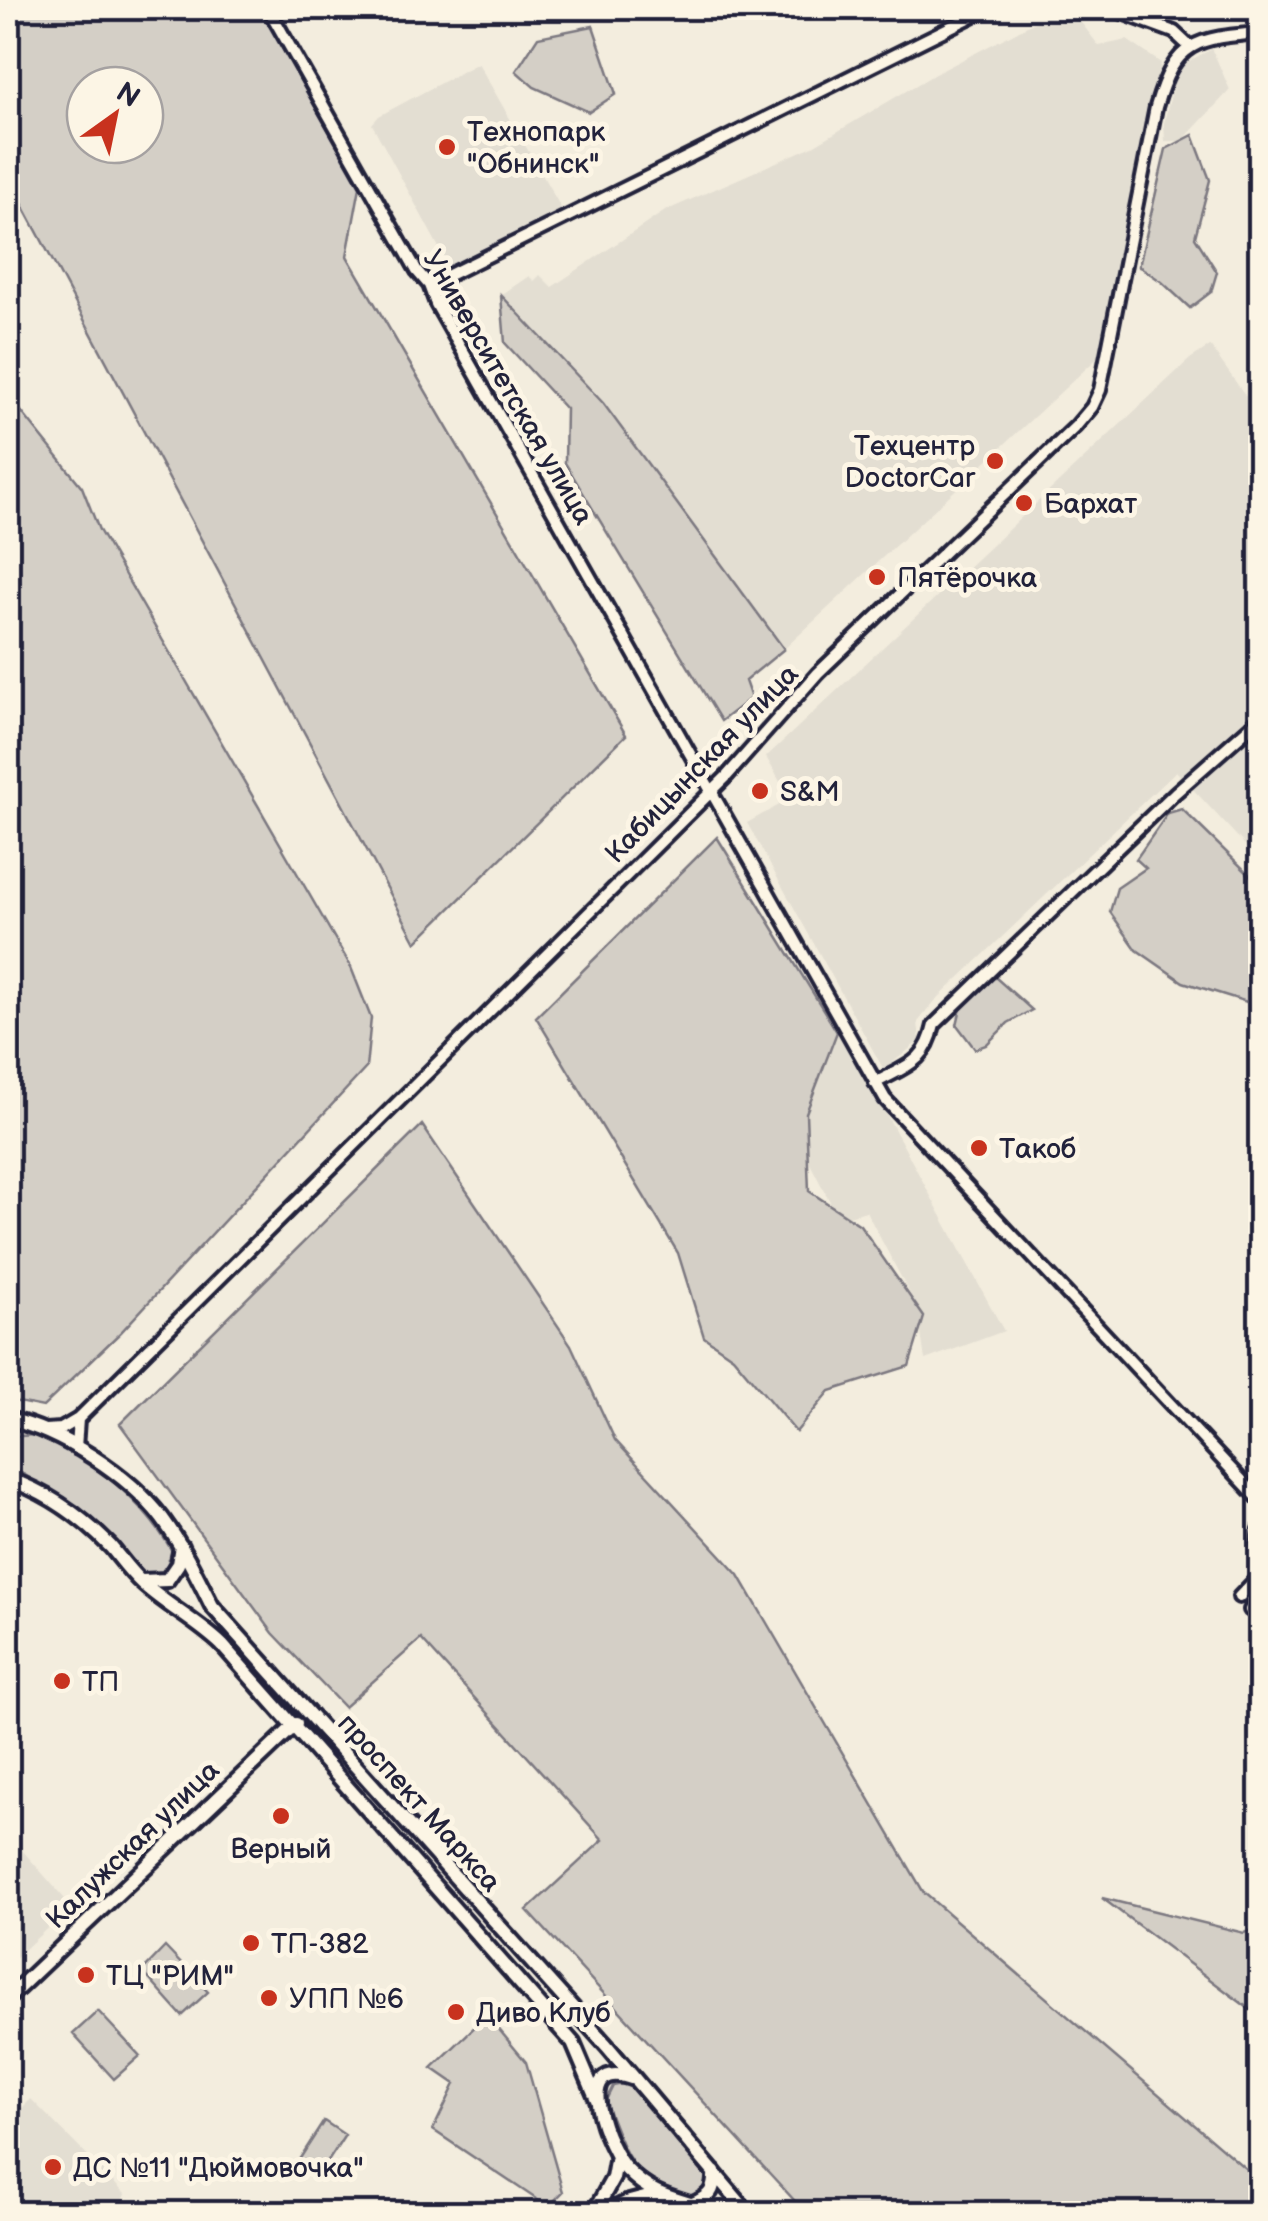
<svg xmlns="http://www.w3.org/2000/svg" width="1268" height="2221" font-family="'Balsamiq Sans',sans-serif">
	<style>
		.built { fill: #e3ded2 }
		.green { fill: #d4cfc6; stroke: #7b7880; stroke-width: 2.5; fill-rule: evenodd }
		.lines { fill: none; stroke-linecap: round; stroke-linejoin: round }
		.minor-casing { stroke: #22223b; stroke-width: 18 }
		.major-casing { stroke: #22223b; stroke-width: 20 }
		.minor { stroke: #fcf5e5; stroke-width: 10 }
		.major { stroke: #fcf5e5; stroke-width: 12 }
		.poi-dot { fill: #c8321e; stroke: #fcf5e5; stroke-width: 4 }
		.labels { text-anchor: middle; stroke-width: 10; stroke-linejoin: round; paint-order: stroke }
		.poi-label { font-size: 28px; fill: #22223b; stroke: #fcf5e5; text-anchor: start }
		.street-label { font-size: 28px; fill: #22223b; stroke: #fcf5e5 }
	</style>
	<rect width="100%" height="100%" fill="#f3edde"/>
	<filter id="ink" filterUnits="userSpaceOnUse"><feTurbulence type="fractalNoise" baseFrequency=".01" numOctaves="2"/><feDisplacementMap in="SourceGraphic" scale="20" xChannelSelector="R" yChannelSelector="G"/><feConvolveMatrix kernelMatrix="1 2 1 2 8 2 1 2 1" color-interpolation-filters="sRGB"/></filter>
	<g filter="url(#ink)">
		<path class="built" d="M1062,8H1070L1099,46L1127,40L1161,63L1105,351L784,649L603,403L501,295L529,276L534,281L540,275L552,287L665,211L813,146L935,74Z
			M1212,49L1230,90L1182,141H1165L1164,123L1174,82L1185,63Z
			M478,63L564,213L450,268L372,124L379,116Z
			M1210,346L1260,416V861L1176,771L935,1001L918,1022L920,1040L884,1070L747,823L790,799L766,757L1190,359Z
			M840,1029L1004,1331L925,1360L917,1307L866,1211L839,1219L804,1152L806,1106Z
			M8,1834L71,1906L8,1965Z
			M31,2099L125,2194L119,2209L121,2213H8V2122Z"/>
		<path class="green" d="M8,8H260L360,187L347,256L626,735L416,942L8,177ZM85,85H145V145H85Z
			M593,26L616,94L589,112L534,87L516,71L538,37Z
			M1193,135L1210,180L1195,237L1217,272L1211,292L1190,308L1162,282L1139,266L1166,149Z
			M501,295L603,403L784,649L745,681L751,698L721,721L565,463L566,409L505,343Z
			M8,395L82,487L99,530L350,965L371,1018L366,1068L121,1332L43,1407L8,1400Z
			M1182,809L1260,885V985L1247,1002L1183,982L1137,950L1110,912L1117,888L1146,868L1136,859L1168,813Z
			M717,837L837,1032L806,1113L809,1191L860,1225L924,1317L909,1366L830,1391L796,1432L733,1357L704,1337L678,1253L536,1017Z
			M995,977L1032,1010L1008,1023L986,1045L975,1049L957,1025L961,1008Z
			M422,1125L571,1345L615,1440L739,1575L924,1893L1260,2181V2213H806L527,1910L603,1840L421,1639L344,1707L273,1633L120,1424Z
			M34,1435C90,1455 143,1501 172,1551L165,1571L155,1577L146,1576L79,1507L8,1465V1437Z
			M1102,1898L1244,1933L1260,1927V2017Z
			M165,1947L208,1992L182,2016L142,1971Z
			M98,2011L140,2056L114,2079L73,2034Z
			M487,2015L526,2062L563,2192L548,2207L433,2130L455,2084L432,2068Z
			M623,2084L632,2088L709,2174L708,2191L694,2198C629,2178 629,2162 605,2102L613,2086Z
			M324,2121L345,2135L318,2177L297,2163Z"/>
		<g class="lines">
			<g class="minor-casing">
				<path id="minor" d="M268,8L417,271L429,285L436,304L885,1099L1260,1500
					M1109,8L1174,32L1190,47
					M429,285L989,8
					M875,1083C906,1066 926,1063 934,1025L1175,793L1260,718
					M45,1430L61,1429L78,1419L726,777L818,673L1076,426L1092,407L1100,390L1156,107C1175,41 1196,38 1260,33
					M76,1448L78,1419
					M1260,1529L1258,1543L1260,1561
					M1239,1597L1260,1575
					M1250,1610L1260,1600"/>
			</g>
			<g class="major-casing">
				<path id="major" d="M8,1419C61,1431 128,1474 162,1518C182,1545 197,1576 212,1606L607,2046L749,2214
					M8,1479C49,1493 81,1516 111,1547C121,1559 130,1572 142,1583C167,1606 197,1621 222,1645L573,2043L598,2102
					M142,1581L167,1580L178,1564L181,1546
					M8,1998L296,1724
					M634,2079C568,2054 608,2151 627,2170C657,2201 681,2198 718,2214
					M693,2204C710,2196 715,2191 714,2172
					M593,2214L613,2178L617,2156
					M604,2214L626,2203L656,2195"/>
			</g>
			<use href="#minor" class="minor"/>
			<use href="#major" class="major"/>
		</g>
	</g>
	<g class="poi-dot">
		<circle cx="447" cy="147" r="10"/>
		<circle cx="995" cy="461" r="10"/>
		<circle cx="1024" cy="503" r="10"/>
		<circle cx="877" cy="577" r="10"/>
		<circle cx="760" cy="791" r="10"/>
		<circle cx="979" cy="1148" r="10"/>
		<circle cx="62" cy="1681" r="10"/>
		<circle cx="281" cy="1816" r="10"/>
		<circle cx="251" cy="1943" r="10"/>
		<circle cx="86" cy="1975" r="10"/>
		<circle cx="269" cy="1998" r="10"/>
		<circle cx="456" cy="2012" r="10"/>
		<circle cx="53" cy="2167" r="10"/>
	</g>
	<g class="labels">
		<g class="poi-label">
			<text x="467" y="141">Технопарк<tspan x="467" dy="32">"Обнинск"</tspan></text>
			<text x="975" y="455" text-anchor="end">Техцентр<tspan x="975" dy="32">DoctorCar</tspan></text>
			<text x="1044" y="513">Бархат</text>
			<text x="897" y="587">Пятёрочка</text>
			<text x="780" y="801">S&amp;M</text>
			<text x="999" y="1158">Такоб</text>
			<text x="82" y="1691">ТП</text>
			<text x="281" y="1858" text-anchor="middle">Верный</text>
			<text x="271" y="1953">ТП-382</text>
			<text x="106" y="1985">ТЦ "РИМ"</text>
			<text x="289" y="2008">УПП №6</text>
			<text x="476" y="2022">Диво Клуб</text>
			<text x="73" y="2177">ДС №11 "Дюймовочка"</text>
		</g>
		<g class="street-label">
			<text transform="translate(509 387) rotate(60)" y="10">Университетская улица</text>
			<text transform="translate(701 763) rotate(-46)" y="10">Кабицынская улица</text>
			<text transform="translate(420 1802) rotate(48)" y="10">проспект Маркса</text>
			<text transform="translate(132 1844) rotate(-44)" y="10">Калужская улица</text>
		</g>
	</g>
	<rect width="1268" height="2221" fill="none" stroke="#fcf5e5" stroke-width="40"/>
	<rect x="20" y="20" width="1228" height="2181" fill="none" stroke="#22223b" stroke-width="4" filter="url(#ink)"/>
	<g transform="translate(115 115) rotate(33)"><circle r="48" fill="#fcf5e5" stroke="#a5a1a1" stroke-width="2.5"/>
	<path d="M0-8L18 38L0 25L-18 38Z" fill="#c8321e"/>
	<text y="-15" font-size="28" font-weight="bold" text-anchor="middle" fill="#22223b">N</text>
	</g>
</svg>
